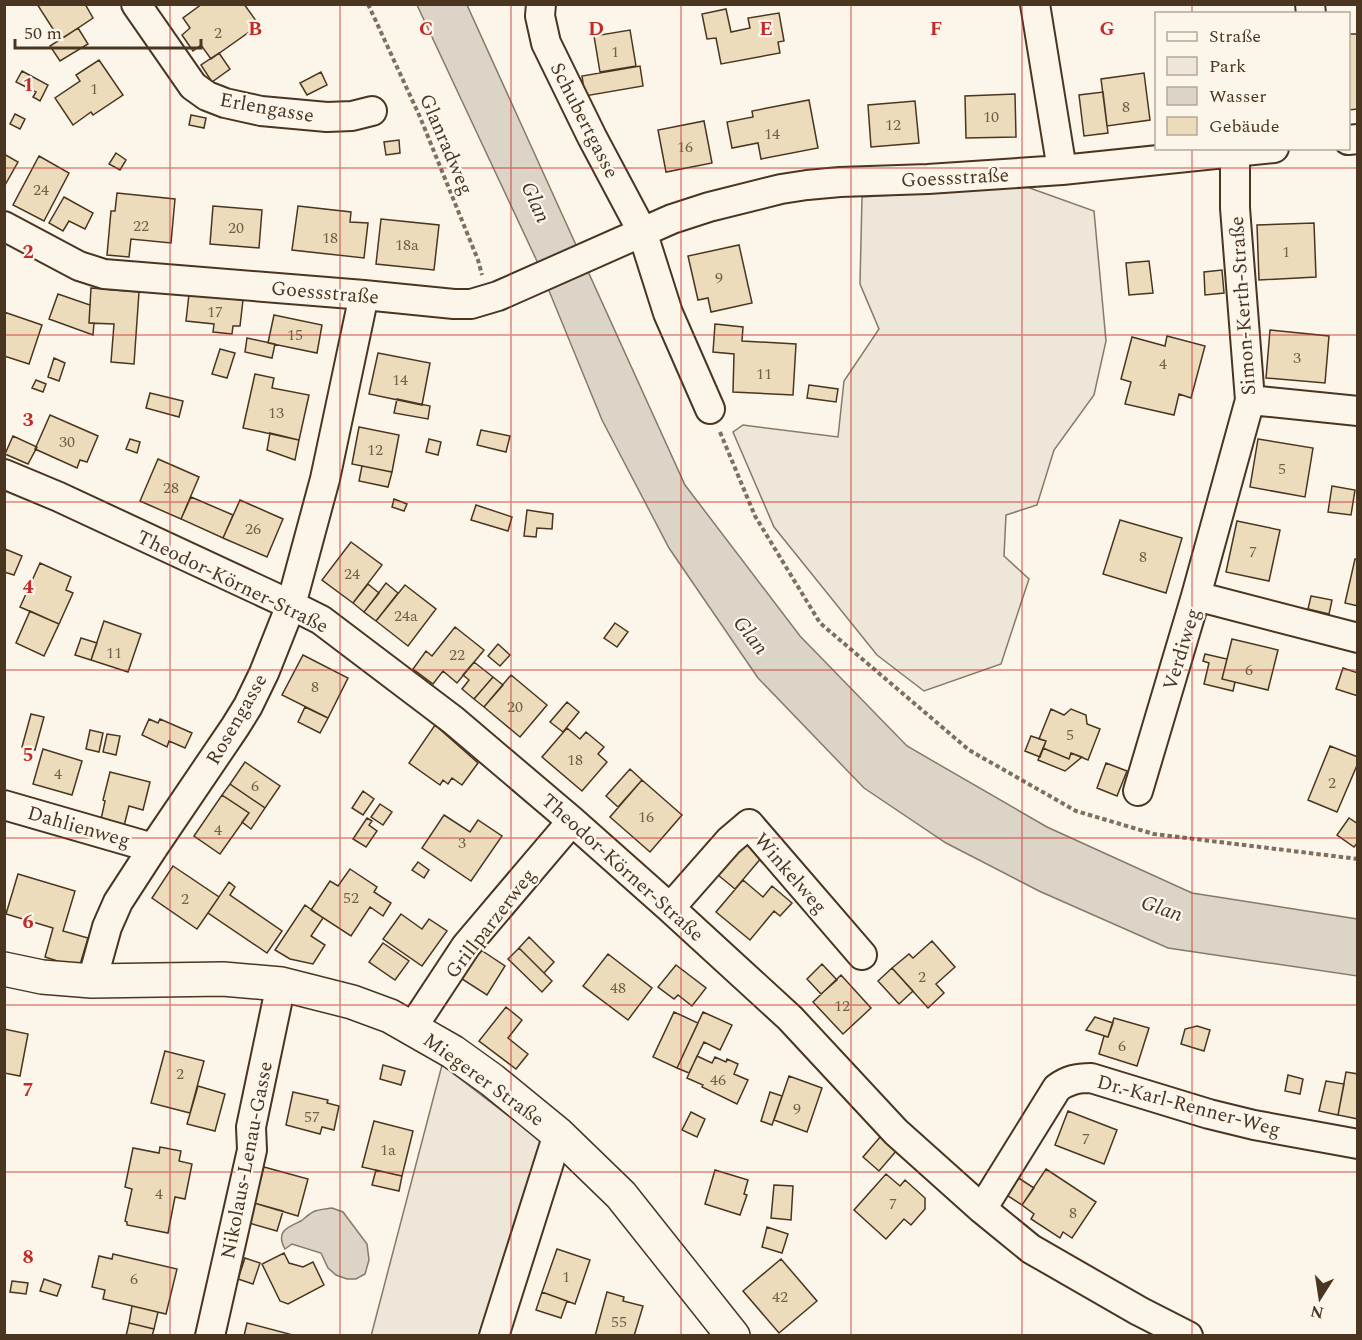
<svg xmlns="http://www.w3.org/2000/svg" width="1362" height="1340" font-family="Spectral,serif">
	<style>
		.green { fill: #ede6d9; stroke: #887966; stroke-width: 1.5 }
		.water { fill: #dcd4c6; stroke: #887966; stroke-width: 1.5 }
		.building { fill: #ecdcbc; stroke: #4a3520; stroke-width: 1.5 }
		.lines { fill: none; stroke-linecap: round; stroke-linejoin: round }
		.minor-casing { stroke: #4a3520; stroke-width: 32 }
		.major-casing { stroke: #4a3520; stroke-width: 36 }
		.path { stroke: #7f6f5c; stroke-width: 4; stroke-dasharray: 4.5 3; stroke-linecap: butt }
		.minor { stroke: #fbf6e9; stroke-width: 28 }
		.major { stroke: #fbf6e9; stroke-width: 33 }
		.grid { fill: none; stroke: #c62828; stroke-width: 1.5; stroke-opacity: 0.55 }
		.labels { text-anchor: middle; stroke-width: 4.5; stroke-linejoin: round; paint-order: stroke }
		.number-label { font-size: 16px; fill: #725f47 }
		.street-label { font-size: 20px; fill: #4a3520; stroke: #fbf6e9 }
		.water-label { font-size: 21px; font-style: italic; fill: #4a3520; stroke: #fbf6e9 }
		.grid-label { font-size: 20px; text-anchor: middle; font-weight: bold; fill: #c62828; stroke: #fbf6e9; stroke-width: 4.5; stroke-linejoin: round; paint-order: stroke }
	</style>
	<rect width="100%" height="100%" fill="#fbf6e9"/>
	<path class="green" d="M1027,187L1094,211L1106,341L1094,395L1054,450L1037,505L1006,515L1004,556L1029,579L1001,664L924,691L877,655L774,527L733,432L743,425L838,437L844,381L879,329L860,284L862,197Z
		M442,1065L544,1143L482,1335L371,1336Z"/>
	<path class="water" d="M417,5H467L685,485L800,636L907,746L1047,827L1192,893L1357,919V976L1168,948L1039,891L946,843L864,788L758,678L669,548L602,420L536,259Z
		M332,1208L343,1212L367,1244L369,1260L365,1274L356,1279H347L336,1275L328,1268L321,1253L292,1244L285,1249C275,1231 288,1227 301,1221C305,1218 309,1214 313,1212C318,1209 326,1209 332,1208Z"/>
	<path class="building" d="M37,4H85L93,18L60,40Z
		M202,4H244L259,25L211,59L201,45L193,51L182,35L190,28L183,18Z
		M726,9L731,32L750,28L748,18L779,13L784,41L778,42L780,53L721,64L716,38L707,39L702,14Z
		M78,28L88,44L60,61L50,46Z
		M630,30L636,66L600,72L594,36Z
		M1348,34H1358V109L1348,110Z
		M219,53L230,69L212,82L201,65Z
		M99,60L123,95L93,115L91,112L73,125L55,98L80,81L76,75Z
		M640,66L643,86L585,96L582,76Z
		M22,71L48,85L40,101L33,97L36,92L16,82Z
		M321,72L327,85L307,95L300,83Z
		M1144,73L1150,120L1107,126L1101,79Z
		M1103,92L1108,133L1084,136L1079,95Z
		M1015,94L1016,137L966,138L965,96Z
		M809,100L818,148L761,159L758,143L732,148L727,122L753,117L752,111Z
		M915,101L919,143L871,147L868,105Z
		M15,114L25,119L20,129L10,124Z
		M191,115L206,118L204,128L189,125Z
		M704,121L712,163L666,172L658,130Z
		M399,140L400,153L386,155L384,142Z
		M116,153L126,160L120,170L109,164Z
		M4,154L18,162L5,185H4Z
		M39,156L69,173L44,221L13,205Z
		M117,193L175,199L171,243L131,239L129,257L107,255L111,211H115Z
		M64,197L93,213L85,229L69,221L63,231L49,223Z
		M213,206L262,210L259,248L210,244Z
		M298,206L351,212L350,222L368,223L364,258L292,250Z
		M381,219L439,225L434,270L376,264Z
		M1314,223L1316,277L1259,280L1257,225Z
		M739,245L752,303L711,312L708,298L698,300L688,256Z
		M1149,261L1153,293L1129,295L1126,263Z
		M1222,270L1224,293L1205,295L1204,272Z
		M91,288L139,292L134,364L111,362L114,324L89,323Z
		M58,294L90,305L89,323H94L93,335L49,319Z
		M189,294L243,300L240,326H233L232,334L213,332L214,324L186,321Z
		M4,312L42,325L29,364L4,356Z
		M274,315L322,325L317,353L268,343Z
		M715,324L743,327L742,341L796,344L793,395L733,392L734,354L713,352Z
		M1270,330L1329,336L1325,383L1266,378Z
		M1167,336L1205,346L1191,398L1179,394L1174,415L1125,404L1131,382L1121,379L1132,337L1165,346Z
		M247,338L275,344L272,358L245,352Z
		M220,349L235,353L227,378L212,374Z
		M378,353L430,363L422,405L369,394Z
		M54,358L65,363L59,381L48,377Z
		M255,374L274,378L272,388L309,395L299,440L243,428Z
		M36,380L46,384L43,392L32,388Z
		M809,385L838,389L836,402L807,398Z
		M150,393L183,401L179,417L146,408Z
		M397,399L430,406L428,419L394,413Z
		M50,415L98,436L87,462L80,460L77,468L35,449Z
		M359,427L399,435L392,472L352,464Z
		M481,430L510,436L506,452L477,445Z
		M270,433L299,440L295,460L267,450Z
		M13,436L37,447L28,464L5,454Z
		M130,439L140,442L137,453L126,449Z
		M429,439L441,442L438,455L426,452Z
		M1258,439L1313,448L1305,497L1250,487Z
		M158,459L199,477L181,519L140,501Z
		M362,466L392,472L388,487L359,481Z
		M1332,486L1355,490L1351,515L1328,512Z
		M191,497L233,515L223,538L181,519Z
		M394,499L407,504L404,511L392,507Z
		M240,500L283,519L267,557L223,538Z
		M476,505L512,517L508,531L471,520Z
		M527,510L553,514L552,529L537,528L536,537L524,536Z
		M1120,520L1182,538L1166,593L1103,574Z
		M1237,521L1280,530L1269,581L1226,572Z
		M351,542L382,565L353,603L322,580Z
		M5,549L22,556L14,575L4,572Z
		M1355,559H1358V606L1345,603Z
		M40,563L71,577L66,590L73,593L59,624L20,607Z
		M386,583L398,593L376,621L364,612Z
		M368,584L379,593L364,612L353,603Z
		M405,585L436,609L408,646L376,621Z
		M1311,596L1332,600L1329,614L1308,609Z
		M30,611L59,624L44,656L16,643Z
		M104,621L141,634L128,672L91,660Z
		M615,623L628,632L617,647L604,638Z
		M455,627L484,650L457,683L443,671L433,684L413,669L426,651L432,656Z
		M81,638L97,643L91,660L75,655Z
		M1232,639L1278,650L1268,690L1222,679Z
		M498,644L510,655L500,666L488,656Z
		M1205,654L1227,659L1222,679L1235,682L1233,691L1204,684L1209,663L1203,661Z
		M303,655L348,678L328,718L282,695Z
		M474,662L493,677L474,699L462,689L469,680L463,675Z
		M1343,668L1358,673V696L1336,689Z
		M511,675L547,705L520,737L484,707Z
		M493,677L503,685L484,707L474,699Z
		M567,702L579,712L563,732L550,722Z
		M305,707L328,718L320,733L298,722Z
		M1051,709L1064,715L1071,709L1086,715L1087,724L1100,729L1088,760L1071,753L1069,759L1043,748L1046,741L1039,739Z
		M31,714L44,717L35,750L22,747Z
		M149,719L158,723L160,719L192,733L185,748L169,741L167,747L142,735Z
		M435,725L478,763L462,785L452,778L448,784L443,780L440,785L409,763Z
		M567,728L580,739L586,732L604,747L598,754L607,762L582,791L542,757Z
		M90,730L103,733L99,752L86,749Z
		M107,734L120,736L116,755L103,752Z
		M1031,736L1046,741L1040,757L1025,751Z
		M1330,746L1358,757V763L1337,812L1308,800Z
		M1043,748L1069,759L1071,753L1082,757L1065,771L1038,760Z
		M43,749L82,761L72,795L33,784Z
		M245,762L280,786L265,808L230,784Z
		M1106,763L1127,771L1117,796L1097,788Z
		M630,769L642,780L618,807L606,796Z
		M110,772L150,782L143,810L129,806L123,830L100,824L105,801L103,800Z
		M642,780L682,815L650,852L610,817Z
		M230,784L265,808L251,829L242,822L249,813L222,795Z
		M363,791L374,799L363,815L352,808Z
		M222,795L249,813L220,854L194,836Z
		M380,804L392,812L383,825L371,817Z
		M444,815L470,832L478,820L502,836L471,881L422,848Z
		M367,818L372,821L369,825L377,831L366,847L353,839Z
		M1349,818L1358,824V842L1354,847L1337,835Z
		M745,842L762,857L735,889L718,875Z
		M418,862L429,870L424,878L412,870Z
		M173,866L219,897L197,929L152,898Z
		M350,869L377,887L374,892L391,903L383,916L370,907L351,936L311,910L330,881L338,886Z
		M18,874L75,891L63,931L88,938L79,968L45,957L53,928L6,914Z
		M743,880L763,897L772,886L792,903L780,916L774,911L750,940L716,912Z
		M229,882L235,887L230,895L282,931L267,953L208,913Z
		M305,905L323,918L311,936L325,945L313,964L290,959L275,950Z
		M401,914L422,929L429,919L447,931L422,966L383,939Z
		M529,937L554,962L544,973L519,948Z
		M932,941L955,967L936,984L944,993L928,1008L892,968L909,954L913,958Z
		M383,943L409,961L395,980L369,962Z
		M478,948L505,966L487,995L459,977Z
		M519,948L552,981L542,992L508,959Z
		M608,954L652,988L628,1020L583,986Z
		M822,964L837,980L821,994L807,979Z
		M676,965L706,988L692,1006L678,995L674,999L658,987Z
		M892,968L913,991L899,1004L878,981Z
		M841,975L871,1008L843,1034L813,1002Z
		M506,1007L522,1020L508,1038L528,1054L516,1069L479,1041Z
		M674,1012L698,1023L677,1068L653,1057Z
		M703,1012L732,1025L720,1050L704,1042L689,1073L677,1068Z
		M1095,1017L1113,1023L1108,1037L1086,1030Z
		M1114,1018L1149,1028L1137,1066L1099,1054L1104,1036L1108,1037Z
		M1197,1026L1210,1030L1204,1051L1181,1044L1185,1029Z
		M4,1029L28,1034L20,1076L4,1073Z
		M165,1051L204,1061L190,1113L151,1103Z
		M697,1056L712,1063L715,1057L726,1062L727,1059L738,1064L734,1074L748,1080L737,1104L702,1087L703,1085L687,1078Z
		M383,1065L405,1071L401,1085L380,1079Z
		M1346,1072L1358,1074V1119L1338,1115Z
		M1288,1075L1303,1079L1300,1094L1285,1091Z
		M789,1076L822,1088L807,1132L774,1120Z
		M1326,1081L1344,1084L1338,1115L1319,1111Z
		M198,1086L225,1094L215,1131L187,1124Z
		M293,1092L328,1100L327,1103L339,1106L334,1130L322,1127L320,1134L286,1125Z
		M770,1092L782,1096L772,1125L761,1121Z
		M1068,1111L1117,1130L1104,1164L1055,1145Z
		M691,1112L705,1119L697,1137L682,1130Z
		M374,1121L413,1131L402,1176L362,1167Z
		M881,1136L897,1150L879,1171L863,1157Z
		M160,1147L181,1151L179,1161L192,1164L185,1199L175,1197L168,1233L127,1225V1222L125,1221L132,1189L125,1187L133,1148L159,1153Z
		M264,1167L308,1179L298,1216L254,1203Z
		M1046,1169L1096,1202L1072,1238L1063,1232L1060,1238L1031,1219L1034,1214L1022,1205Z
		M376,1170L402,1176L399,1191L372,1185Z
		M715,1170L748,1180L744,1194L747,1195L740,1215L705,1204Z
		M886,1174L900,1186L905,1180L925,1198V1209L911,1225L904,1219L886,1239L854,1210Z
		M1017,1177L1034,1188L1022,1205L1005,1194Z
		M774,1185L793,1186L791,1220L771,1218Z
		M254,1203L283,1211L277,1231L249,1223Z
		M767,1227L788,1234L782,1253L762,1247Z
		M557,1249L590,1260L575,1304L542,1292Z
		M284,1253L289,1263L303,1267L313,1262L324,1285L288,1304L280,1301L262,1264Z
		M113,1254L177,1269L166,1314L103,1299L105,1290L92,1287L99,1256L112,1259Z
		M245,1258L260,1263L253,1284L238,1279Z
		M781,1259L817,1301L779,1333L743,1291Z
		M44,1279L61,1285L57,1296L40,1291Z
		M12,1281L28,1283L26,1294L10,1292Z
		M542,1292L567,1301L561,1318L536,1310Z
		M607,1292L624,1297L623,1301L643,1306L634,1336H595Z
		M132,1306L158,1312L154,1329L129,1323Z
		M129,1323L154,1329L152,1336H126Z
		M247,1323L293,1335V1336H244Z"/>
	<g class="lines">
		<g class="minor-casing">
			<path id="minor" d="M136,4L193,86L207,96L225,103L261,111L327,117L352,116L372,111
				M541,4L540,16L546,43L592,137L642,231L668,313L710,409
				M1035,4L1062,170
				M1310,4L1311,14
				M1348,140L1358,139
				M4,226L79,266L104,274L364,295L454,304H471L498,296L672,219L709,207L781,189L807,185L840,182L928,179L1062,170L1274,148
				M1250,400L1358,411
				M4,474L59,497L291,605L321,620L453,720L572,821L670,908L790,1018L896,1132L982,1209L1031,1249L1139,1311L1188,1336
				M1196,596L1250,400L1235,208V153
				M1138,791L1196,596L1358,638
				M4,805L153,848
				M670,908L729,841L749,824L862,955
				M92,981L107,927L118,902L153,848L235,727L248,706L264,673L291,605L325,479L364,295
				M412,1028L466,946L572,821
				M982,1209L1057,1088C1068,1080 1077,1078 1091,1078L1209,1114L1254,1125L1358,1144
				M210,1336L252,1150L251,1127L281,984
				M494,1336L558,1134"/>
		</g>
		<g class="major-casing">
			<path id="major" d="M4,969L42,977L92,981L223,979L281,984L352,1002L390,1016L453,1052L492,1080L558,1134L621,1195L733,1336"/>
		</g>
		<path class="path" d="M368,4L420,117L478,260L482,275
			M720,432L755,516L820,623L969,750L1076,811L1154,834L1358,859"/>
		<use href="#minor" class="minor"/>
		<use href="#major" class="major"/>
	</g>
	<path class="grid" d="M170,4V1336M340,4V1336M511,4V1336M681,4V1336M851,4V1336M1022,4V1336M1192,4V14M1192,148V1336M4,168H1358M4,335H1358M4,502H1358M4,670H1358M4,838H1358M4,1005H1358M4,1172H1358"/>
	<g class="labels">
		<g class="number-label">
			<text x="218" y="38">2</text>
			<text x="615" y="57">1</text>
			<text x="94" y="94">1</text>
			<text x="1126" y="112">8</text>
			<text x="991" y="122">10</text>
			<text x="893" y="130">12</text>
			<text x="772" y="139">14</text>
			<text x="685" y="152">16</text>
			<text x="41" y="195">24</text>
			<text x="141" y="231">22</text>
			<text x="236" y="233">20</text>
			<text x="330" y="243">18</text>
			<text x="407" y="250">18a</text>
			<text x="1286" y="257">1</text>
			<text x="719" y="283">9</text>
			<text x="215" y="317">17</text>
			<text x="295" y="340">15</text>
			<text x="1297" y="363">3</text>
			<text x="1163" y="369">4</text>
			<text x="764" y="379">11</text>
			<text x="400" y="385">14</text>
			<text x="276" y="418">13</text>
			<text x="67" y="447">30</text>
			<text x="375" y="455">12</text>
			<text x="1282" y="474">5</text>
			<text x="171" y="493">28</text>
			<text x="253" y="534">26</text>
			<text x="1253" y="557">7</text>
			<text x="1143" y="562">8</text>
			<text x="352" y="579">24</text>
			<text x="406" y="621">24a</text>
			<text x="114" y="658">11</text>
			<text x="457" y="660">22</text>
			<text x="1249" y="675">6</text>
			<text x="315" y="692">8</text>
			<text x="515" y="712">20</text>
			<text x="1070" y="740">5</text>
			<text x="575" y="765">18</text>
			<text x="58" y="779">4</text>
			<text x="1332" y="788">2</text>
			<text x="255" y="791">6</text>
			<text x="646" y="822">16</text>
			<text x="218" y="835">4</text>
			<text x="462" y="848">3</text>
			<text x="351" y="903">52</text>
			<text x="185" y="904">2</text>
			<text x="922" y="982">2</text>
			<text x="618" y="993">48</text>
			<text x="842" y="1011">12</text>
			<text x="1122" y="1051">6</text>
			<text x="180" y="1079">2</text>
			<text x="718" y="1085">46</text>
			<text x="797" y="1114">9</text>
			<text x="312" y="1122">57</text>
			<text x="1086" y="1144">7</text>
			<text x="388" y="1155">1a</text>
			<text x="159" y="1199">4</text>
			<text x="893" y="1209">7</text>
			<text x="1073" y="1218">8</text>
			<text x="566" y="1282">1</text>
			<text x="134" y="1284">6</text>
			<text x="780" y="1302">42</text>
			<text x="619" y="1327">55</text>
		</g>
		<g class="street-label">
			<text transform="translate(267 107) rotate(10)" y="7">Erlengasse</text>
			<text transform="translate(585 120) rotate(63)" y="7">Schubertgasse</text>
			<text transform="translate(447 144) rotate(67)" y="7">Glanradweg</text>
			<text transform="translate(955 177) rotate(-3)" y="7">Goessstraße</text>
			<text transform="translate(325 292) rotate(5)" y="7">Goessstraße</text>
			<text transform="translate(1242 306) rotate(-94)" y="7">Simon-Kerth-Straße</text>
			<text transform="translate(233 581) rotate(26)" y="7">Theodor-Körner-Straße</text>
			<text transform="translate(1181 649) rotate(-73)" y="7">Verdiweg</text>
			<text transform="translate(236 719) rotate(-60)" y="7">Rosengasse</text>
			<text transform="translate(79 826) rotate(16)" y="7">Dahlienweg</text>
			<text transform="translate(623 867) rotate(42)" y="7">Theodor-Körner-Straße</text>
			<text transform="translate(791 873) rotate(49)" y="7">Winkelweg</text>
			<text transform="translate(490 923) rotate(-52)" y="7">Grillparzerweg</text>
			<text transform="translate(484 1079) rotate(36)" y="7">Miegerer Straße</text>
			<text transform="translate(1189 1105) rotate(15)" y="7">Dr.-Karl-Renner-Weg</text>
			<text transform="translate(246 1160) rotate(-79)" y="7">Nikolaus-Lenau-Gasse</text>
		</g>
		<g class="water-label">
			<text transform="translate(536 202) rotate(66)" y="7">Glan</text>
			<text transform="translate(751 635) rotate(52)" y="7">Glan</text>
			<text transform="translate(1162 908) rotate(19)" y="7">Glan</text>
		</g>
	</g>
	<g class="grid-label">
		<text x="255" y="35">B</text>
		<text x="426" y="35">C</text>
		<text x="596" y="35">D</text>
		<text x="766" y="35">E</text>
		<text x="936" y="35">F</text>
		<text x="1107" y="35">G</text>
		<text x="28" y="91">1</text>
		<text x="28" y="258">2</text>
		<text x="28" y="426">3</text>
		<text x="28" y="593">4</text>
		<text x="28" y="761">5</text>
		<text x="28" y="928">6</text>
		<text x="28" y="1096">7</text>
		<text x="28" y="1263">8</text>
	</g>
	<rect width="1362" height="1340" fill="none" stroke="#4a3520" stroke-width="12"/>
	<rect x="1155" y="12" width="195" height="138" fill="#fbf6e9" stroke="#b4a999" stroke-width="1.5"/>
	<rect x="1167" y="32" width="30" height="9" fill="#fbf6e9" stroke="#b4a999" stroke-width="1.5"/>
	<text x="1209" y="42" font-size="18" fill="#4a3520">Straße</text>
	<rect x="1167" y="57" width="30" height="18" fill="#ede6d9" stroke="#b4a999" stroke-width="1.5"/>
	<text x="1209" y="72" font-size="18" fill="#4a3520">Park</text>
	<rect x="1167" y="87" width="30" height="18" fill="#dcd4c6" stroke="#b4a999" stroke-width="1.5"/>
	<text x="1209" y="102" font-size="18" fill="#4a3520">Wasser</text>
	<rect x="1167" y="117" width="30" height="18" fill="#ecdcbc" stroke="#b4a999" stroke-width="1.5"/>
	<text x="1209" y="132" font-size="18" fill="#4a3520">Gebäude</text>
	<g transform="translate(1320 1298) rotate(192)" stroke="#fbf6e9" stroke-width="4.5" paint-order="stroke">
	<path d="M0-4.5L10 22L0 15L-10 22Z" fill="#4a3520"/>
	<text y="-9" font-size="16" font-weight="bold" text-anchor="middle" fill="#4a3520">N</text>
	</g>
	<path d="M15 39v9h186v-9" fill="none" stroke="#4a3520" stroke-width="3"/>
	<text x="24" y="39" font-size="18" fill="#4a3520" stroke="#fbf6e9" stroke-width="4.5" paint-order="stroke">50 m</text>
</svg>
